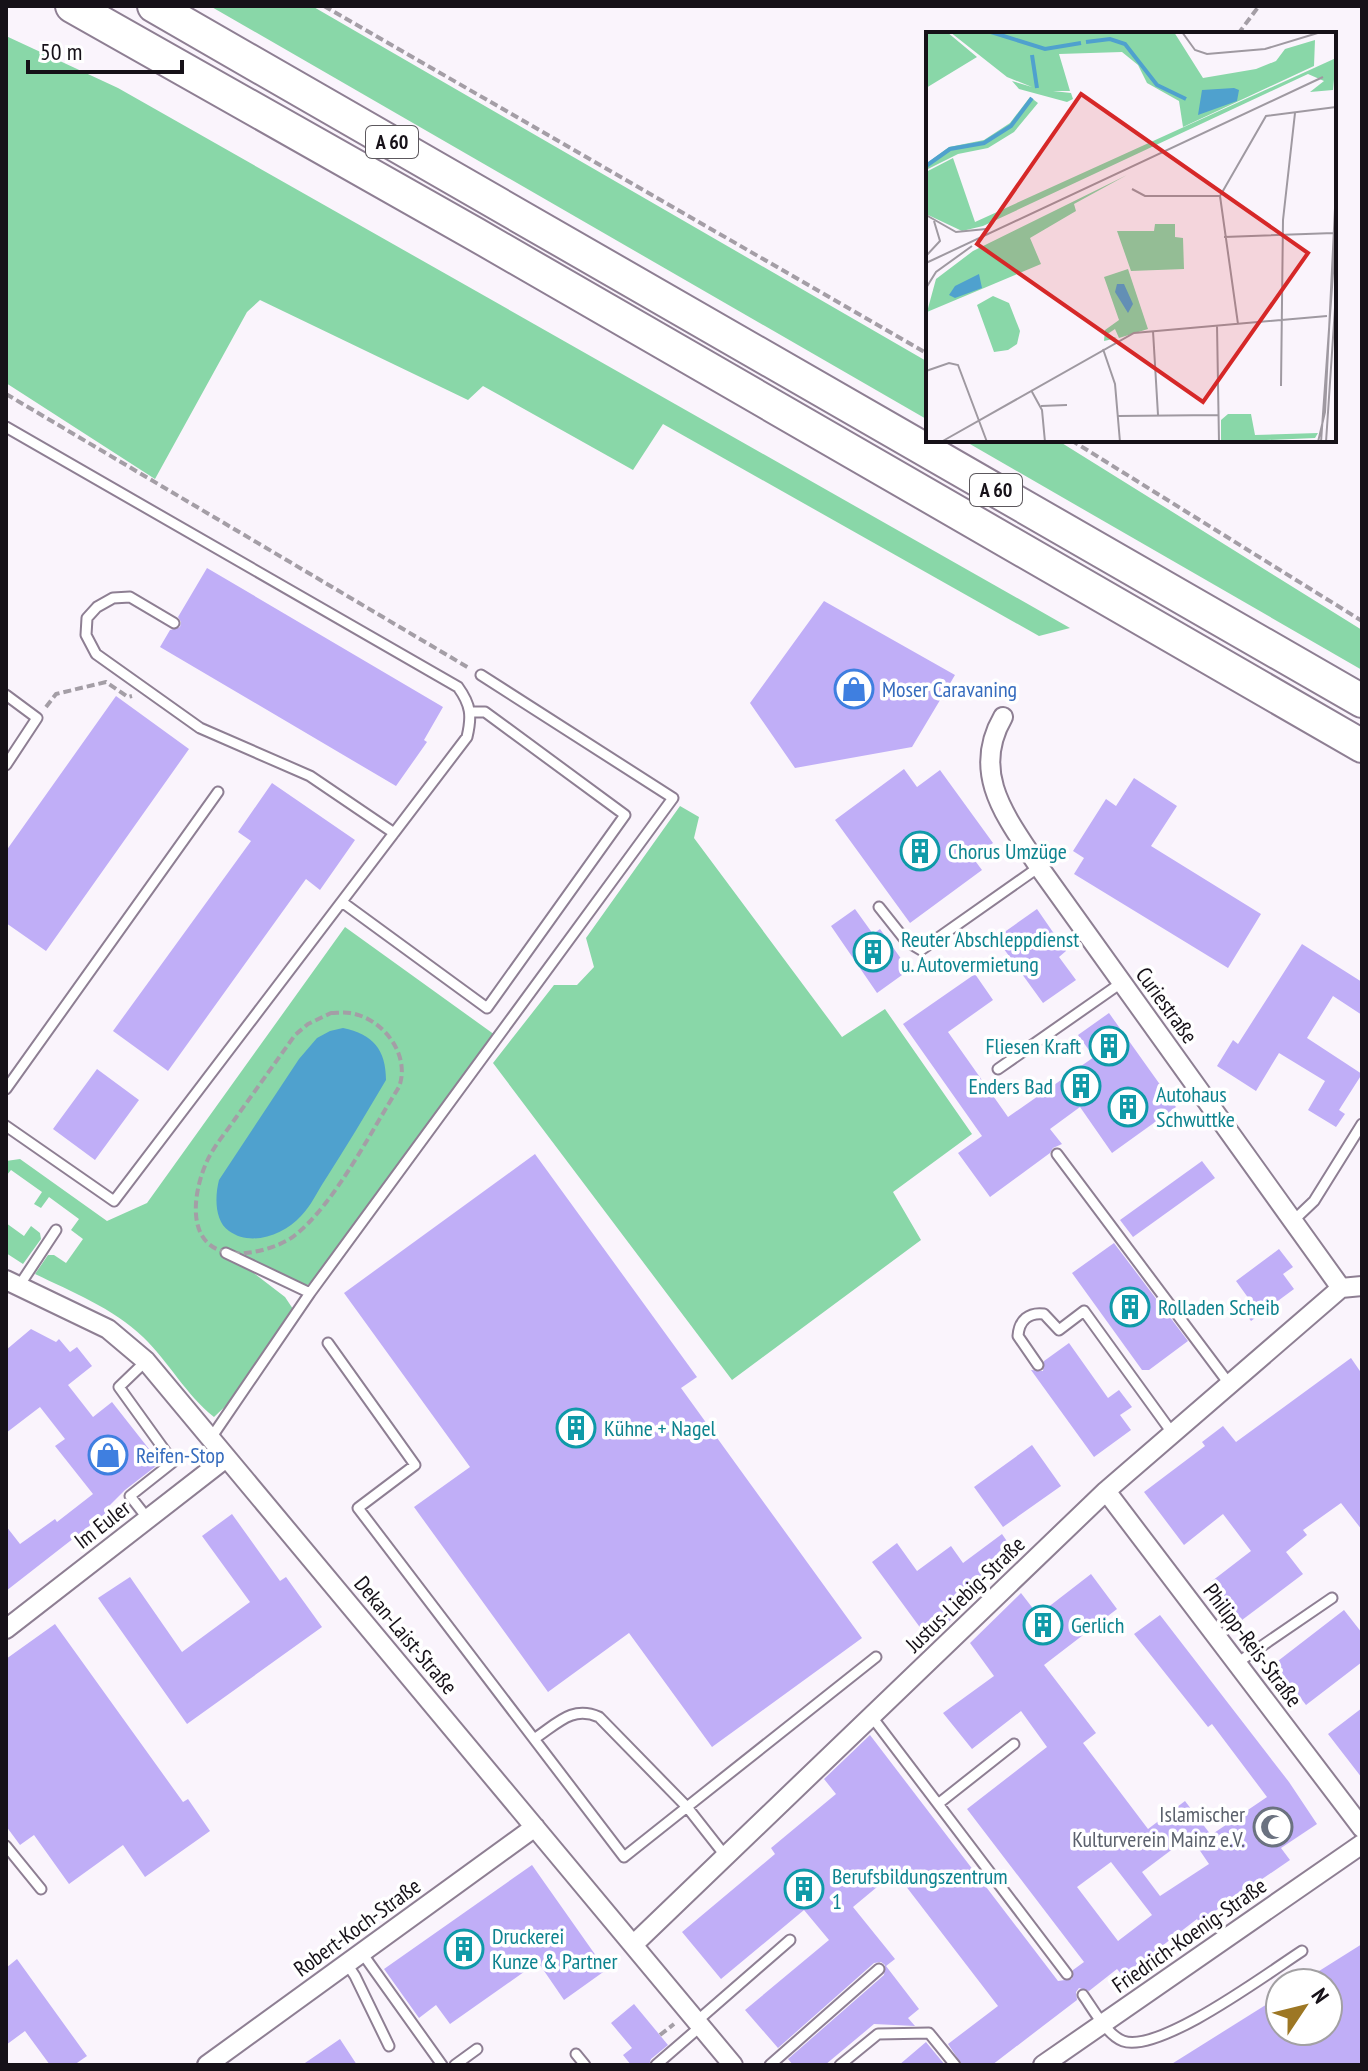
<svg xmlns="http://www.w3.org/2000/svg" width="1368" height="2071" font-family="'PT Sans Narrow',sans-serif">
	<style>
		.green { fill: #89d7a8 }
		.water { fill: #4fa1ce }
		.building { fill: #c0aef7; fill-rule: evenodd }
		.lines { fill: none; stroke-linecap: round; stroke-linejoin: round }
		.lane-casing { stroke: #8e7f93; stroke-width: 13 }
		.street-casing { stroke: #8e7f93; stroke-width: 22 }
		.highway-casing { stroke: #8e7f93; stroke-width: 36 }
		.path { stroke: #a49ea6; stroke-width: 4; stroke-dasharray: 8 4; stroke-linecap: butt }
		.lane { stroke: #fff; stroke-width: 9 }
		.street { stroke: #fff; stroke-width: 18 }
		.highway { stroke: #fff; stroke-width: 32 }
		.labels { text-anchor: middle; stroke-width: 7; stroke-linejoin: round; paint-order: stroke }
		.shield { fill: #fff; stroke: #5c585d; stroke-width: 2 }
		.shield-label { font-size: 20px; font-weight: bold; fill: #161118 }
		.shop-label { font-size: 22px; fill: #366cbe; stroke: #fff; text-anchor: start }
		.culture-label { font-size: 22px; fill: #0d838f; stroke: #fff; text-anchor: start }
		.street-label { font-size: 22px; fill: #161118; stroke: #fff }
		.worship-label { font-size: 22px; fill: #5b616d; stroke: #fff; text-anchor: end }
		.inset-river { fill: none; stroke: #4fa1ce; stroke-width: 4 }
		.inset-road { fill: none; stroke: #9f99a1; stroke-width: 2 }
		.view { fill: #d62828; fill-opacity: 0.15; stroke: #d62828; stroke-width: 4 }
		.inset-edge { fill: none; stroke: #161118; stroke-width: 4 }
	</style>
	<rect width="100%" height="100%" fill="#faf4fc"/>
	<path class="green" d="M210,6H312L928,362V420Z
		M6,36L118,88L1070,628L1039,636L663,424L633,470L483,386L468,400L260,300L247,312L155,479L6,383Z
		M963,440H1057L1362,630V670Z
		M680,806L699,817L694,838L842,1037L885,1009L972,1134L893,1192L921,1240L732,1380L493,1063L554,985H577L594,967L586,938Z
		M345,927L495,1035L319,1277L300,1290L247,1268L285,1297L293,1309L290,1319L234,1398L214,1417C186,1395 169,1362 143,1337C113,1308 72,1292 35,1274L48,1255H54L66,1263L83,1239L71,1230L79,1219L49,1197L41,1208L34,1204L42,1192L11,1170L6,1176V1161L20,1159L107,1221L147,1203Z
		M6,1223L24,1236L31,1226L40,1233L41,1239L23,1264L6,1253Z"/>
	<path class="water" d="M343,1028C373,1034 386,1050 386,1080C366,1114 346,1147 325,1180C317,1192 311,1206 301,1216C284,1235 251,1247 229,1231C214,1221 215,1195 219,1180L299,1059L317,1038L330,1031Z"/>
	<path class="building" d="M207,568L443,707L424,740L427,742L396,786L160,647L170,630L180,627L181,622L178,617Z
		M824,601L955,675L912,747L795,768L750,703Z
		M116,696L189,749L46,951L6,923V851Z
		M904,769L917,787L940,770L993,843L973,858L982,870L910,923L835,820Z
		M1134,778L1177,806L1151,846L1261,914L1228,968L1074,874L1084,858L1073,851L1106,799L1116,806Z
		M272,783L355,840L320,890L306,879L168,1071L113,1031L251,841L238,832Z
		M855,909L873,934L880,929L909,970L877,993L831,926Z
		M1037,909L1066,951L1059,957L1076,980L1043,1003L996,938Z
		M1302,944L1362,982V1015L1333,996L1307,1038L1362,1074L1339,1110L1345,1114L1336,1127L1308,1110L1325,1081L1279,1053L1256,1091L1217,1066L1233,1040L1238,1044Z
		M975,974L993,1000L948,1032L1008,1117L1094,1057L1078,1035L1109,1013L1176,1107L1112,1153L1080,1107L1050,1129L1062,1144L1053,1148L1050,1153L990,1197L958,1153L982,1136L903,1024Z
		M97,1069L139,1100L95,1160L53,1129Z
		M535,1154L697,1377L681,1388L862,1638L712,1747L629,1633L548,1692L414,1507L470,1467L344,1293Z
		M1202,1161L1215,1178L1133,1237L1120,1220Z
		M1114,1243L1188,1341L1149,1370H1142L1072,1273Z
		M1279,1249L1293,1267L1283,1274L1294,1289L1251,1321L1240,1306L1249,1299L1236,1281Z
		M31,1329L56,1342L59,1339L70,1352L77,1347L92,1366L68,1385L93,1417L112,1402L160,1463L125,1490L104,1511L106,1513L6,1591V1526L20,1544L55,1519L57,1522L93,1494L55,1446L65,1439L40,1407L6,1433V1350Z
		M1069,1343L1108,1398L1119,1390L1132,1407L1120,1415L1131,1430L1094,1457L1031,1370L1043,1371L1044,1361Z
		M1351,1358L1362,1374V1530L1341,1503L1303,1530L1307,1535L1286,1552L1303,1574L1242,1620L1212,1581L1251,1551L1223,1514L1184,1545L1144,1492L1205,1446L1202,1442L1223,1426L1236,1442Z
		M1032,1445L1061,1486L1003,1527L974,1487Z
		M232,1514L280,1581L286,1577L322,1627L187,1724L98,1598L130,1577L182,1652L250,1602L202,1536Z
		M1002,1534L1015,1553L943,1605L952,1619L927,1637L872,1562L897,1543L917,1571L951,1546L963,1563Z
		M1091,1574L1117,1609L1044,1665L1096,1733L1083,1743L1148,1829L1185,1801L1211,1835L1267,1797L1212,1724L1208,1727L1134,1634L1160,1615L1289,1782L1317,1824L1281,1848L1290,1860L1199,1922L1197,1919L1123,1976L1117,1969L1089,1991L1079,1988L1076,1992L1077,2000L992,2065H962L948,2044L998,2006L895,1872L853,1907L895,1959L886,1966L919,2009L908,2018L915,2026L874,2024L825,2065H793L788,2059L884,1975L885,1965L881,1962L874,1963L778,2048L745,2010L829,1940L804,1910L721,1979L682,1932L775,1854L771,1848L836,1794L824,1779L870,1735L1058,1981L1072,1979L1073,1970L1084,1962L967,1809L1047,1747L1021,1711L972,1749L943,1713L994,1676L970,1643L1021,1593L1038,1615ZM1190,1836L1209,1864L1160,1896L1142,1872ZM1111,1862L1152,1915L1118,1941L1077,1887Z
		M1344,1610L1362,1633V1662L1306,1705L1274,1664Z
		M55,1624L183,1802L188,1799L210,1831L145,1877L123,1845L69,1884L34,1835L20,1845L6,1826V1659Z
		M1362,1708V1778L1328,1734Z
		M532,1865L606,1970L564,2000L538,1962L450,2024L436,2005L419,2018L384,1969Z
		M1362,1944V2065H1170L1280,1996V2031H1328V1983H1300Z
		M17,1959L87,2056L74,2065H50L25,2031L6,2045V1968Z
		M634,2004L668,2045L651,2059L649,2065H631L623,2055L632,2048L611,2023Z
		M340,2039L357,2065H302Z
		M926,2042L945,2065H899Z"/>
	<g class="lines">
		<g class="lane-casing">
			<path id="lane" d="M6,427L458,687C471,705 472,716 467,737L114,1201L6,1126
				M174,623L130,597L113,598L97,607L87,618L86,635L96,654L200,728L310,776L394,833
				M6,695L37,718L6,765
				M342,902L487,1008L625,815L485,712H471
				M879,907L906,941L921,950L1039,867
				M998,1069L1121,983
				M6,1089L218,792
				M1057,1154L1230,1385
				M1292,1222L1314,1201L1362,1124
				M226,1253L310,1293
				M19,1286L56,1230
				M328,1343L415,1465L358,1508L624,1857L687,1807L599,1717C572,1705 557,1724 534,1739
				M146,1361L119,1387L173,1462L130,1496L148,1519
				M1038,1365L1018,1336C1019,1320 1029,1312 1044,1314L1059,1330L1084,1311L1173,1434
				M211,1438L310,1293L673,798L481,675
				M1237,1663L1332,1598
				M872,1717L1067,1974
				M938,1804L1014,1744
				M6,1846L41,1889
				M727,1858L687,1807L876,1657
				M362,1953L442,2065
				M347,1964L355,1976L389,2046
				M1083,1995C1093,2009 1107,2035 1123,2041C1159,2054 1268,1973 1302,1951
				M697,2021L790,1940
				M576,2054L585,2065
				M455,2065L477,2049
				M656,2065L701,2026
				M770,2065L879,1969
				M840,2065L878,2034L929,2033L955,2065"/>
		</g>
		<g class="street-casing">
			<path id="street" d="M1003,717C970,774 1007,818 1039,867L1341,1288L1362,1286
				M6,1280L108,1329L146,1361L733,2065
				M1106,1491L1362,1828
				M6,1629L226,1458
				M633,1945L1106,1491L1341,1288
				M207,2065L535,1827
				M1043,2065L1362,1844"/>
		</g>
		<g class="highway-casing">
			<path id="highway" d="M72,6L475,234L1362,746
				M154,6L1362,701"/>
		</g>
		<path class="path" d="M324,6L928,354
			M1238,34L1259,6
			M6,394L469,668
			M1071,440L1362,621
			M46,707L56,694L106,682L128,697L132,696
			M331,1013C337,1013 344,1012 350,1013C383,1018 411,1055 399,1087C371,1131 335,1204 294,1236C278,1248 245,1257 225,1252C184,1242 194,1188 208,1159C215,1145 226,1132 235,1119C255,1091 275,1063 295,1035L308,1024Z
			M660,2035L674,2024"/>
		<use href="#lane" class="lane"/>
		<use href="#street" class="street"/>
		<use href="#highway" class="highway"/>
	</g>
	<defs>
		<g id="shop-ring" transform="scale(2)"><circle r="9.5" fill="#fff" stroke="#3f7fe0" stroke-width="1.5"/><path d="M-5-2.5h2.3a2.7 3.5 0 0 1 5.4 0H5L5.5 6h-11ZM-1.5-2.5h3a1.5 2.3 0 0 0-3 0Z" fill="#3f7fe0"/></g>
		<g id="building-ring" transform="scale(2)"><circle r="9.5" fill="#fff" stroke="#0f9aa8" stroke-width="1.5"/><path d="M-4-6H4V6H1V3H-1V6H-4ZM-2.5-4.3h1.7v1.8h-1.7ZM.8-4.3h1.7v1.8H.8ZM-2.5-1h1.7V.8h-1.7ZM.8-1h1.7V.8H.8Z" fill="#0f9aa8"/></g>
		<g id="mosque-ring" transform="scale(2)"><circle r="9.5" fill="#fff" stroke="#6b7280" stroke-width="1.5"/><path d="M3.5-4.9A6 6 0 1 0 3.5 4.9A5 5 0 1 1 3.5-4.9Z" fill="#6b7280"/></g>
	</defs>
	<g fill-rule="evenodd">
		<use href="#shop-ring" x="854" y="689"/>
		<use href="#building-ring" x="920" y="851"/>
		<use href="#building-ring" x="873" y="952"/>
		<use href="#building-ring" x="1109" y="1046"/>
		<use href="#building-ring" x="1081" y="1086"/>
		<use href="#building-ring" x="1128" y="1107"/>
		<use href="#building-ring" x="1130" y="1307"/>
		<use href="#building-ring" x="576" y="1428"/>
		<use href="#shop-ring" x="108" y="1455"/>
		<use href="#building-ring" x="1043" y="1625"/>
		<use href="#mosque-ring" x="1273" y="1827"/>
		<use href="#building-ring" x="804" y="1889"/>
		<use href="#building-ring" x="464" y="1949"/>
	</g>
	<g class="labels">
		<g class="shield">
			<rect x="366" y="126" width="52" height="32" rx="6"/>
			<rect x="970" y="474" width="52" height="32" rx="6"/>
		</g>
		<g class="shield-label">
			<text x="392" y="149">A 60</text>
			<text x="996" y="497">A 60</text>
		</g>
		<g class="shop-label">
			<text x="882" y="697">Moser Caravaning</text>
			<text x="136" y="1463">Reifen-Stop</text>
		</g>
		<g class="culture-label">
			<text x="948" y="859">Chorus Umzüge</text>
			<text x="901" y="947">Reuter Abschleppdienst<tspan x="901" dy="25">u. Autovermietung</tspan></text>
			<text x="1081" y="1054" text-anchor="end">Fliesen Kraft</text>
			<text x="1053" y="1094" text-anchor="end">Enders Bad</text>
			<text x="1156" y="1102">Autohaus<tspan x="1156" dy="25">Schwuttke</tspan></text>
			<text x="1158" y="1315">Rolladen Scheib</text>
			<text x="604" y="1436">Kühne + Nagel</text>
			<text x="1071" y="1633">Gerlich</text>
			<text x="832" y="1884">Berufsbildungszentrum<tspan x="832" dy="25">1</tspan></text>
			<text x="492" y="1944">Druckerei<tspan x="492" dy="25">Kunze &amp; Partner</tspan></text>
		</g>
		<g class="street-label">
			<text transform="translate(1167 1005) rotate(54)" y="8">Curiestraße</text>
			<text transform="translate(102 1524) rotate(-38)" y="8">Im Euler</text>
			<text transform="translate(965 1594) rotate(-44)" y="8">Justus-Liebig-Straße</text>
			<text transform="translate(406 1635) rotate(50)" y="8">Dekan-Laist-Straße</text>
			<text transform="translate(1253 1645) rotate(53)" y="8">Philipp-Reis-Straße</text>
			<text transform="translate(357 1927) rotate(-36)" y="8">Robert-Koch-Straße</text>
			<text transform="translate(1189 1935) rotate(-35)" y="8">Friedrich-Koenig-Straße</text>
		</g>
		<g class="worship-label">
			<text x="1245" y="1822">Islamischer<tspan x="1245" dy="25">Kulturverein Mainz e.V.</tspan></text>
		</g>
	</g>
	<g transform="translate(926 32)">
		<rect width="410" height="410" fill="#faf4fc"/>
		<path d="M0,0H21L51,25L0,56ZM24,0H248L277,46L330,37L350,29L359,17L389,8L388,34L257,95L253,69L221,51L212,33L196,20L133,22L144,59H127L145,61L147,67L141,70L93,57L86,49L106,55L81,45ZM410,26L407,58L384,60L398,49L382,42L57,194L36,199L0,182V140L27,126L49,190ZM104,65L112,71L88,100L62,116L32,122L0,138V132L23,115L58,108L84,91ZM201,143L148,172L150,179L104,206L115,232L1,280L10,247L47,219ZM229,192H249V205L257,206L258,237L205,239L191,199H228ZM202,237L222,297L193,306L189,297L180,303L191,306L178,309L179,298L193,288L178,245ZM67,264L83,271L94,299L91,312L82,318L68,320L51,273ZM302,382H325L329,403L392,401L389,406L295,410V388Z" fill="#89d7a8"/>
		<path d="M308,56L313,58L311,69L272,83L276,58ZM53,242L56,256L29,266L23,263L29,254ZM191,252H198L207,272L202,281L189,260Z" fill="#4fa1ce"/>
		<path class="inset-river" d="M65,0L119,17L155,11M160,10L184,7L199,12L231,53L260,67M106,23L111,56M0,134L24,117L58,111L85,94L106,66"/>
		<path class="inset-road" d="M256,0L269,18L281,22L339,17L395,0M206,157L219,164H294L340,84L410,75M294,164L312,292M0,183L30,200L60,197M298,205L408,201M0,224L14,209L8,189M0,231L397,45M0,256L10,240L46,214M291,293L293,410M227,299L232,383M177,317L189,352L194,410M0,339L23,331L32,333L61,410M355,354L357,188L369,81M105,358L116,378L119,410M115,374L141,373M192,384L293,383M15,410L208,301L401,284M392,410L399,380L410,156M395,410L410,199M400,410L410,261"/>
		<path class="view" d="M155,62L382,221L277,370L51,212Z"/>
		<rect width="410" height="410" class="inset-edge"/>
	</g>
	<rect width="1368" height="2071" fill="none" stroke="#161118" stroke-width="16"/>
	<g transform="translate(1304 2007) rotate(55)"><circle r="38" fill="#ffffff" stroke="#a2a0a3" stroke-width="2"/>
	<path d="M0-6L14 30L0 20L-14 30Z" fill="#9d7724"/>
	<text y="-12" font-size="22" font-weight="bold" text-anchor="middle" fill="#161118">N</text>
	</g>
	<path d="M28 60v12h154v-12" fill="none" stroke="#161118" stroke-width="4"/>
	<text x="40" y="60" font-size="24" fill="#161118" stroke="#ffffff" stroke-width="6" paint-order="stroke">50 m</text>
</svg>
